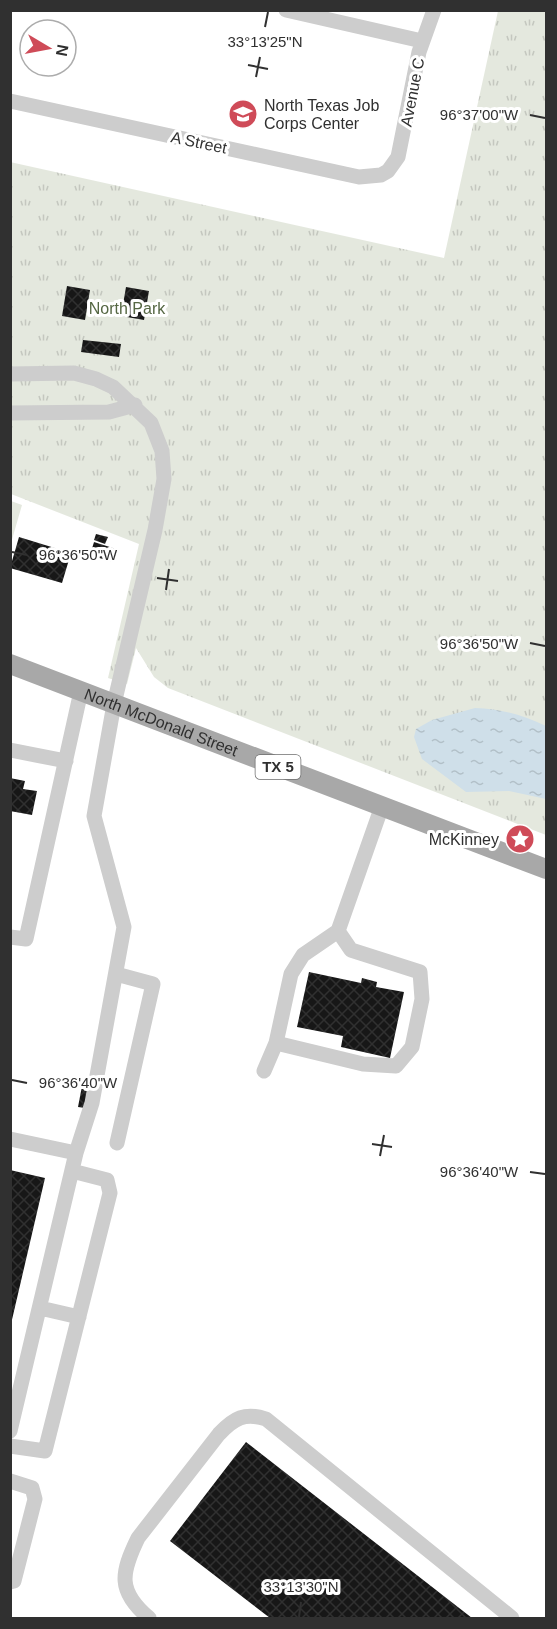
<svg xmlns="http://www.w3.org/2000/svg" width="557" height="1629" font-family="Helvetica,sans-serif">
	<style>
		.grass { fill: url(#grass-tufts) }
		.pitch { fill: #e4e8de }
		.water { fill: url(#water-ripples) }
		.building { fill: url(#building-cross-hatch) }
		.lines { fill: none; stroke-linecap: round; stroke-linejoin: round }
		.minor { stroke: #cdcdcd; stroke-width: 15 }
		.major { stroke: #a8a8a8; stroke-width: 20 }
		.ticks { fill: none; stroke: #303030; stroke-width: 2 }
		.labels { text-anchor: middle; stroke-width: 6; stroke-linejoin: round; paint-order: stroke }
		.shield { fill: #fff; stroke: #6e6e6e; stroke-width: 1.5 }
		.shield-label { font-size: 15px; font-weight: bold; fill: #303030 }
		.street-label { font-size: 16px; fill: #303030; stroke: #fff }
		.poi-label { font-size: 16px; fill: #303030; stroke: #fff; text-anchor: start }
		.park-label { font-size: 16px; fill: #556743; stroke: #fff }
		.ticks-label { font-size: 15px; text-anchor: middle; fill: #303030; stroke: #fff; stroke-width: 6; stroke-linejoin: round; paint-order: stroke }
	</style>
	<defs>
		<pattern id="grass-tufts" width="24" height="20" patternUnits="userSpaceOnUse" patternTransform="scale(1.5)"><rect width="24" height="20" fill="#e4e8de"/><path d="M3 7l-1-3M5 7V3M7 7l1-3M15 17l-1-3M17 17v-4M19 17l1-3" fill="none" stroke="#c4c7bf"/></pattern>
		<pattern id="water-ripples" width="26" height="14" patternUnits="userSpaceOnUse" patternTransform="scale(1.5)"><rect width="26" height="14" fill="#cfdfe9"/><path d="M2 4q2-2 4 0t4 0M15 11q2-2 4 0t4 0" fill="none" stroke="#b2c0c8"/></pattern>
		<pattern id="building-cross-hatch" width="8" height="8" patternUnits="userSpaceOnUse" patternTransform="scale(1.5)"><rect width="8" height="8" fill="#171717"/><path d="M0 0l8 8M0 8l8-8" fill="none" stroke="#303030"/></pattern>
	</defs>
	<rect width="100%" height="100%" fill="#fff"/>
	<path class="grass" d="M498,11H546V835L168,688L154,677L136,648L127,684L108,678L139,544L11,494L10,162L444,258Z"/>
	<path class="pitch" d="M11,501L22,505L11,543L10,501Z"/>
	<path class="water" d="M475,708C501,709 523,715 546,726V799L509,791L466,792L422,759L414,737L416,729L432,720Z"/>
	<path class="building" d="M67,286L90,290L85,320L62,316Z
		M126,287L149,291L144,320L121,316Z
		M83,340L121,344L119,357L81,352Z
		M96,534L108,537L105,544L94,540Z
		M19,537L71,553L62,583L10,568Z
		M94,542L116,549L112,562L90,555Z
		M10,778L25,781L23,789L37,791L32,815L10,811Z
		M309,972L361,983L362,978L377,982L376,987L404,992L390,1058L341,1047L343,1036L297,1027Z
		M82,1086L89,1087L85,1108L78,1107Z
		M10,1170L45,1178L11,1324H10Z
		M246,1442L472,1618H270L170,1541Z"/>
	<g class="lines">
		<path class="minor" d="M286,10L422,41
			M10,101L359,177L381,175L388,171L398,157L419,52L434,10
			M10,374L74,373L96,379L113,387L151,423L162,451L164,479L155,530L114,704L94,816L124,927L92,1103L76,1153L10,1431
			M10,413L109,412L135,405
			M10,750L66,761
			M10,937L26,939L81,691
			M116,974L153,984L117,1143
			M276,1043L363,1064L396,1066L412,1047L422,999L420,972L351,950L338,931
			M264,1071L276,1043L291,974L303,955L338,931L382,806
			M10,1139L76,1153
			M40,1308L79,1317
			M10,1446L45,1451L110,1193L107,1180L72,1171
			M10,1481L32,1488L35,1499L14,1581L10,1582
			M149,1618C117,1591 121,1573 138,1538L219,1434C234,1418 245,1412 266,1419L512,1618"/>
		<path class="major" id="s1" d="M10,664L546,869"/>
	</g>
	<path class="ticks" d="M265,27L268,12M248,65L268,69M256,77L260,57M530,115L545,118M12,552L27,555M157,578L178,581M166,590L169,569M530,643L545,646M12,1080L27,1083M372,1144L392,1147M380,1156L384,1135M530,1172L545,1174M299,1617L301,1602"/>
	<defs>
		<g id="school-disc" transform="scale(1.5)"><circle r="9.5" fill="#cf4b58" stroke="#fff"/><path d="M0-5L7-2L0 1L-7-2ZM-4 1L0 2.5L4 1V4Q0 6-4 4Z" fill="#fff"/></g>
		<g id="sight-disc" transform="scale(1.5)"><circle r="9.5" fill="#cf4b58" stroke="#fff"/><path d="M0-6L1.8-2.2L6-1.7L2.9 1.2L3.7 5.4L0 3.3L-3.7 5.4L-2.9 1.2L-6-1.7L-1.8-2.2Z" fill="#fff"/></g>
	</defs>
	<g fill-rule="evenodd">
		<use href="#school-disc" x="243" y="114"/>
		<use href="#sight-disc" x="520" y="839"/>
	</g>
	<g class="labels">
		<rect class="shield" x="255.5" y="755" width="45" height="24" rx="4.5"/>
		<g class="shield-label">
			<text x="278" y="772">TX 5</text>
		</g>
		<g class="street-label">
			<text transform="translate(412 92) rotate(-79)" y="6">Avenue C</text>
			<text transform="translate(199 142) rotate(12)" y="6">A Street</text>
			<text dy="6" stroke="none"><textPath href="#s1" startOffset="162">North McDonald Street</textPath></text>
		</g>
		<g class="poi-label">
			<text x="264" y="111">North Texas Job<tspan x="264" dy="18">Corps Center</tspan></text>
			<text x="499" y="845" text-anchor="end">McKinney</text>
		</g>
		<g class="park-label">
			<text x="127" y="314">North Park</text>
		</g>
	</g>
	<g class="ticks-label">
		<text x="265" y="47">33°13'25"N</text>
		<text x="479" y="120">96°37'00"W</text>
		<text x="78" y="560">96°36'50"W</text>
		<text x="479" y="649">96°36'50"W</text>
		<text x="78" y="1088">96°36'40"W</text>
		<text x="479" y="1177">96°36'40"W</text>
		<text x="301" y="1592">33°13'30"N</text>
	</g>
	<rect width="557" height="1629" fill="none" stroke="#303030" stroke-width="24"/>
	<g transform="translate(48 48) rotate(100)"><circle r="28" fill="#ffffff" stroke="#acacac" stroke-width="1.5"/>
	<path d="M0-4.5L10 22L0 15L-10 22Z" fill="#cf4b58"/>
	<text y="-9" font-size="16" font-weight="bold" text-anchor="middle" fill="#303030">N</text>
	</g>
</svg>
